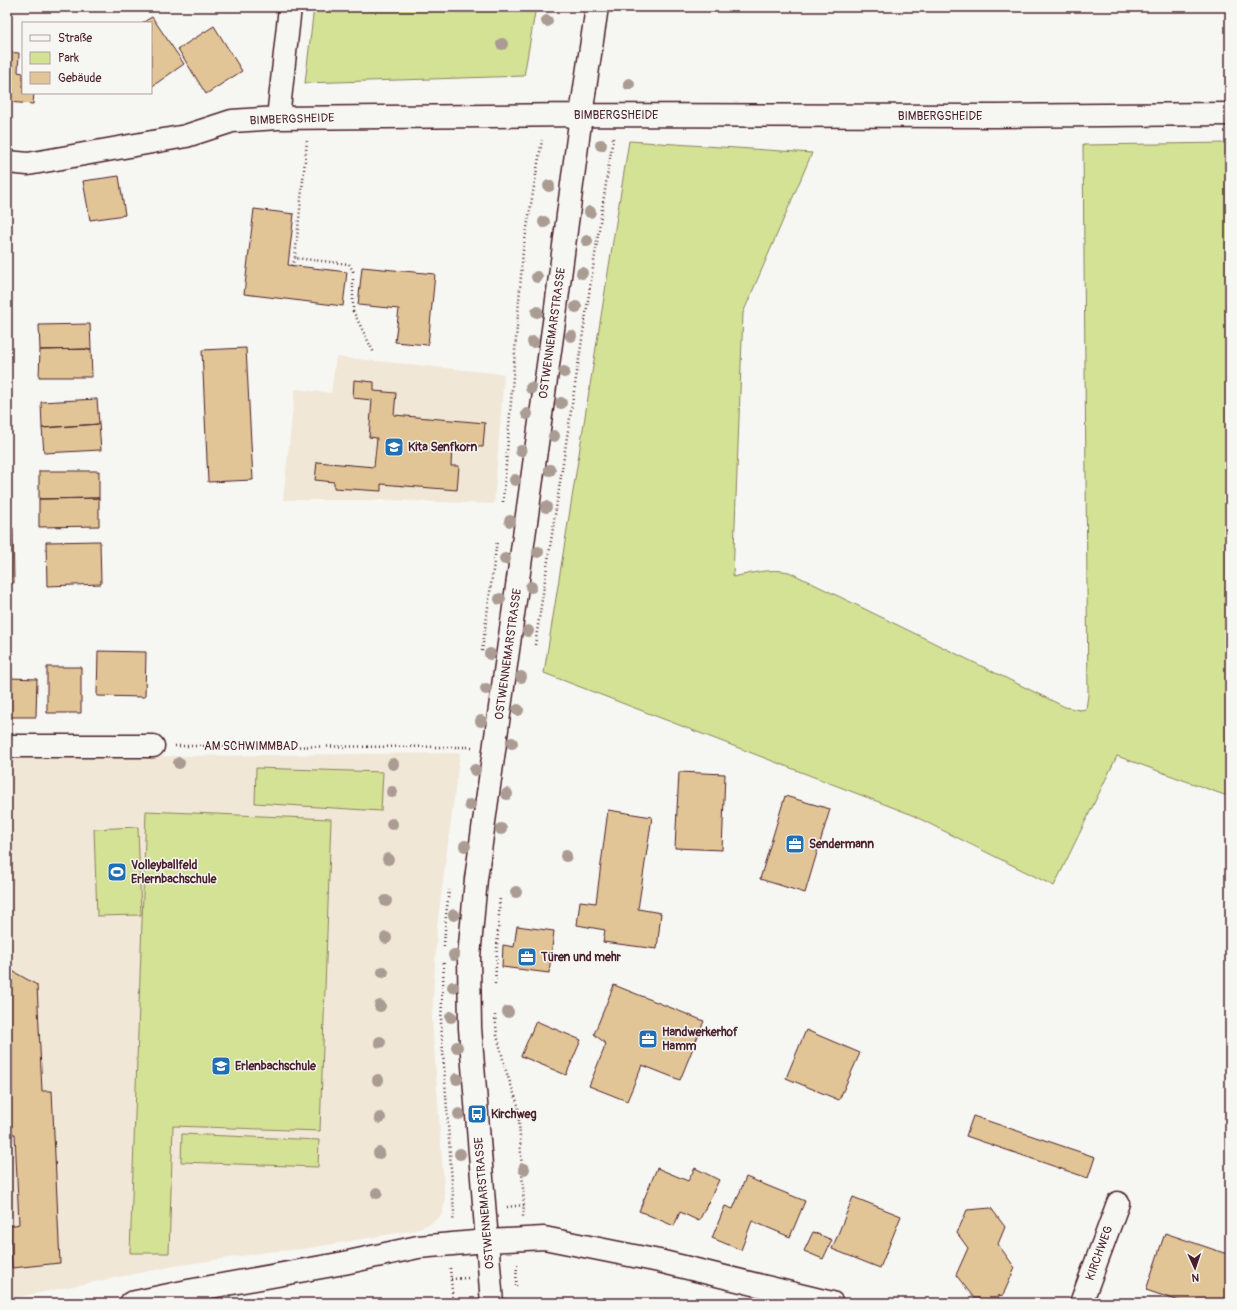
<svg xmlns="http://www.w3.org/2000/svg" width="1237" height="1310" font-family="Pangolin,sans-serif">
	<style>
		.built { fill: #f0e7d6 }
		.green { fill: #d3e295; stroke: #8e8060 }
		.building { fill: #e1c596; stroke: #4a1f2b }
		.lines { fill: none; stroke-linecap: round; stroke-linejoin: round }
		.minor-casing { stroke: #4a1f2b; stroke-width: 25 }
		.path { stroke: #4a1f2b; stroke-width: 2.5; stroke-dasharray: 1 3; stroke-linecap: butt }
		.minor { stroke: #f6f6f2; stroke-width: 22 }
		.tree { fill: #aa9b93 }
		.labels { text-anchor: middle; stroke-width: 3; stroke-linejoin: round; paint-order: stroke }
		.street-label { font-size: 12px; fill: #4a1f2b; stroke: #f6f6f2 }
		.poi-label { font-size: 12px; font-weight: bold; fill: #4a1f2b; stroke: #f6f6f2; text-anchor: start }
	</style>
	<rect width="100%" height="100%" fill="#f6f6f2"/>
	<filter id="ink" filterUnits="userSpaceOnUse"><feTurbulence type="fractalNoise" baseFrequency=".025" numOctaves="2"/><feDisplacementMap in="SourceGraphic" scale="8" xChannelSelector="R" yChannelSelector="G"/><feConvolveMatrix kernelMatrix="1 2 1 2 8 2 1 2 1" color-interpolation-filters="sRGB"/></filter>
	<g filter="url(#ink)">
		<path class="built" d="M336,357L504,374L494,504L387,500H283L295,389L331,393Z
			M460,753L437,926L432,1020L445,1201L442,1214L433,1222L415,1230L303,1249L267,1252L175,1266L7,1299V758Z"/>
		<path class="green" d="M314,7H536L524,76L305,83Z
			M629,141L812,153L743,313L733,577C752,573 769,568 789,572L1065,707L1080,710L1086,709L1088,695L1083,145L1230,143V797L1117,756L1054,886L910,814L544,673Z
			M256,768L383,772L381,811L255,803Z
			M146,811L331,819L320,1131L173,1126L169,1253H130Z
			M138,827L141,915L97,916L94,829Z
			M182,1134L319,1140L318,1167L181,1162Z"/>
		<path class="building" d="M152,17L184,64L151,87V23H142Z
			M214,26L242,71L206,94L178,49Z
			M7,52L19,53L18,72L23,73V93H34L33,104L7,102Z
			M119,176L125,215L90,220L83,181Z
			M254,209L294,214L288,265L347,272L343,306L244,294Z
			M362,267L435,274L428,345L395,342L399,309L358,305Z
			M90,324L91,349L40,350L39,325Z
			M246,348L253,480L208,482L202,350Z
			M91,349L92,377H39L40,350Z
			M354,380L374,382V391L396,393L394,415L485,423L483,447L452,445L451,466H459L457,490L381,484V491L334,488V482L315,480L317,462L374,467L377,438L369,437L372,400L353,398Z
			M97,399L99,424L42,428L41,402Z
			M99,424L101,450L44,453L42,428Z
			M39,471H99V498L39,499Z
			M99,498V526L39,527V499Z
			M7,528H13L14,583H7Z
			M100,541L101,584L47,586L46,542Z
			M98,651L146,652L145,697L97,696Z
			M7,656H11V678L37,679L36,717H7Z
			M47,667H81V713H47Z
			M679,772L725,774L722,850L675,848Z
			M785,796L830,809L805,893L760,879Z
			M608,810L652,817L638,909L661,913L657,949L603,942L605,930L577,925L580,901L596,903Z
			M517,926L554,931L549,973L502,967L503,945L514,947Z
			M7,968L37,985L42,1091H52L60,1263L12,1268L10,1226L19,1224L15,1134H7Z
			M614,985L704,1021L680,1080L642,1065L627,1101L589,1086L606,1044L594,1034Z
			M536,1021L581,1040L566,1075L521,1056Z
			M806,1030L860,1053L839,1100L786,1078Z
			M973,1116L1095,1157L1088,1178L966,1136Z
			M657,1168L688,1181L695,1168L719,1180L699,1221L680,1212L674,1226L639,1211Z
			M746,1177L805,1201L790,1237L752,1221L741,1250L712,1238L725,1206L733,1209Z
			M853,1197L901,1216L880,1268L832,1249Z
			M991,1208L1005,1227L998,1244L1015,1268L1003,1295L998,1296L999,1303H980L979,1298H974L956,1275L968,1248L957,1233L967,1210Z
			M813,1232L832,1240L823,1259L804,1251Z
			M1165,1233L1230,1255V1303H1185L1146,1290Z"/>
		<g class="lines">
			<g class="minor-casing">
				<path id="minor" d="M278,118L290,7
					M7,162L28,164L186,136L232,121L278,118L581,115L994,116L1230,114
					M7,746H153
					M131,1303L188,1291L344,1263L418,1247L487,1241L544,1238L659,1261L832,1303
					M492,1303L470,1028L469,957L476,879L555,315L581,115L597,7
					M1081,1303L1118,1203"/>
			</g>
			<path class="path" d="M307,141L295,258L349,264L353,271V311L374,353
				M292,266L295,258
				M503,502L523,251L542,140
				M535,645L613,138
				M482,651L497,541
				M175,746L472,747
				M444,946L446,916L449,890
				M444,963L441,1022L454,1212L453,1222
				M495,984L500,897
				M495,1015L497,1035L506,1071L518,1105L524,1205L523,1217
				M507,1207L524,1205
				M450,1268L453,1303
				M451,1279L468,1278
				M516,1286L517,1263"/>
			<use href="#minor" class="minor"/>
		</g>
		<g class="tree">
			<circle cx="547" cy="21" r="6"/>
			<circle cx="502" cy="44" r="6"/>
			<circle cx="629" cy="84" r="6"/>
			<circle cx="601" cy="145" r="6"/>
			<circle cx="549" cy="186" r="6"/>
			<circle cx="590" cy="212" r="6"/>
			<circle cx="544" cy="222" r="6"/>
			<circle cx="587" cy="241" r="6"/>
			<circle cx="582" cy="273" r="6"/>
			<circle cx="537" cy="277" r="6"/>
			<circle cx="576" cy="307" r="6"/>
			<circle cx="537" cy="312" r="6"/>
			<circle cx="571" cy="336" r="6"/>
			<circle cx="533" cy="342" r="6"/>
			<circle cx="564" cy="372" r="6"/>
			<circle cx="531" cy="388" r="6"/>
			<circle cx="561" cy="403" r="6"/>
			<circle cx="527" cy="414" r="6"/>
			<circle cx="554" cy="436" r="6"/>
			<circle cx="521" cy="451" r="6"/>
			<circle cx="550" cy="470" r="6"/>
			<circle cx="515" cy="480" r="6"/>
			<circle cx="546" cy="507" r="6"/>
			<circle cx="510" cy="521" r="6"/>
			<circle cx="538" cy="552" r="6"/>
			<circle cx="505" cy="559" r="6"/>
			<circle cx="531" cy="587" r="6"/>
			<circle cx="500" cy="599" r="6"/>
			<circle cx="528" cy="631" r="6"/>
			<circle cx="490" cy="654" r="6"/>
			<circle cx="521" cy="677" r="6"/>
			<circle cx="486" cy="689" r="6"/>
			<circle cx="518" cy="710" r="6"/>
			<circle cx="481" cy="721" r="6"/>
			<circle cx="512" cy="743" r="6"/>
			<circle cx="179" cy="763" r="6"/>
			<circle cx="393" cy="764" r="6"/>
			<circle cx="475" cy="770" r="6"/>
			<circle cx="392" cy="792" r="6"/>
			<circle cx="507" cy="794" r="6"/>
			<circle cx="470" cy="805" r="6"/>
			<circle cx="392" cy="824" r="6"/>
			<circle cx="501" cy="829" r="6"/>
			<circle cx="465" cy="846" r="6"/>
			<circle cx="566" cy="856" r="6"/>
			<circle cx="388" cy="859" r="6"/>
			<circle cx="516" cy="892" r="6"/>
			<circle cx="386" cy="901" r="6"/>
			<circle cx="454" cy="915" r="6"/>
			<circle cx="386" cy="938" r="6"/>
			<circle cx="454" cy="955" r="6"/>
			<circle cx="383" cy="972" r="6"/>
			<circle cx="453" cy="987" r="6"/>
			<circle cx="380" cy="1006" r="6"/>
			<circle cx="508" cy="1012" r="6"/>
			<circle cx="451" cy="1017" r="6"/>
			<circle cx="380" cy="1042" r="6"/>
			<circle cx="457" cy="1047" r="6"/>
			<circle cx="457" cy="1079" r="6"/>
			<circle cx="378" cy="1080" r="6"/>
			<circle cx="459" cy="1114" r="6"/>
			<circle cx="380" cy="1118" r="6"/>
			<circle cx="379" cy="1153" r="6"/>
			<circle cx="460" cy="1154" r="6"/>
			<circle cx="524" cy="1169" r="6"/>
			<circle cx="377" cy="1193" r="6"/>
		</g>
	</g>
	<defs>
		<g id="school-square" transform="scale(1)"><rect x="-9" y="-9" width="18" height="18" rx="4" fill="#1f6fb2" stroke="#f6f6f2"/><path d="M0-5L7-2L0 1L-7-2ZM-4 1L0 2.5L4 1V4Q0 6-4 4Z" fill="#fff"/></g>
		<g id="office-square" transform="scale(1)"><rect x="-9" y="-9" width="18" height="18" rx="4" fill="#1f6fb2" stroke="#f6f6f2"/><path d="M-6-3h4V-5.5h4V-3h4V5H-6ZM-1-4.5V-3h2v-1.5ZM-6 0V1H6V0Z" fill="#fff"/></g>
		<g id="stadium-square" transform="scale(1)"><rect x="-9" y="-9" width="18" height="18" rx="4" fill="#1f6fb2" stroke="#f6f6f2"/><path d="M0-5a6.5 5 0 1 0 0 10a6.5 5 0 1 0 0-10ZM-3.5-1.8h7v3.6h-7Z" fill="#fff"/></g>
		<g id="bus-square" transform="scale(1)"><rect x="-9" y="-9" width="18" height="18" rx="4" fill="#1f6fb2" stroke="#f6f6f2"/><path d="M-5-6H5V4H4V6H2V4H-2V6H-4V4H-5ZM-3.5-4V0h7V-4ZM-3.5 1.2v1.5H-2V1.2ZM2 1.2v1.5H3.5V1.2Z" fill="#fff"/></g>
	</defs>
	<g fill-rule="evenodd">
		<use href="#school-square" x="394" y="447"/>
		<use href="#office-square" x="795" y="844"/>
		<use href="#stadium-square" x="117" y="872"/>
		<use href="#office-square" x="527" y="957"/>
		<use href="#office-square" x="648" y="1039"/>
		<use href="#school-square" x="221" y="1066"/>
		<use href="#bus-square" x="477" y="1114"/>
	</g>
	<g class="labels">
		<g class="street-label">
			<text x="616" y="119">BIMBERGSHEIDE</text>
			<text x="940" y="120">BIMBERGSHEIDE</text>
			<text transform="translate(292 119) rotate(-2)" y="4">BIMBERGSHEIDE</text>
			<text transform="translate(552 333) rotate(-82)" y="4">OSTWENNEMARSTRASSE</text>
			<text transform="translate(508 654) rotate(-82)" y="4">OSTWENNEMARSTRASSE</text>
			<text x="251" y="750">AM SCHWIMMBAD</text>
			<text transform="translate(484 1203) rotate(-95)" y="4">OSTWENNEMARSTRASSE</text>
			<text transform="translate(1099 1253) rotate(-70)" y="4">KIRCHWEG</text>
		</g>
		<g class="poi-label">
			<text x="408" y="451">Kita Senfkorn</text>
			<text x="809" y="848">Sendermann</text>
			<text x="131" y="869">Volleyballfeld<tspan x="131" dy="14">Erlernbachschule</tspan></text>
			<text x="541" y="961">Türen und mehr</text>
			<text x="662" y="1036">Handwerkerhof<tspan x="662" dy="14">Hamm</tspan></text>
			<text x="235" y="1070">Erlenbachschule</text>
			<text x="491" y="1118">Kirchweg</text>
		</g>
	</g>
	<rect width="1237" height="1310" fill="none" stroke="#f6f6f2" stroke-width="24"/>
	<rect x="12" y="12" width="1213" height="1286" fill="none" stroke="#4a1f2b" stroke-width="1.5" filter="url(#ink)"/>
	<rect x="22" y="22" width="130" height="72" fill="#f6f6f2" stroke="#b1a0a2"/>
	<rect x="30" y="35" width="20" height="6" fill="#f6f6f2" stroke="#b1a0a2"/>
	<text x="58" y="42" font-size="12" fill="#4a1f2b">Straße</text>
	<rect x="30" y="52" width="20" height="12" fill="#d3e295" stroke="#b1a0a2"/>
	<text x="58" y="62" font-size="12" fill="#4a1f2b">Park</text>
	<rect x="30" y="72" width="20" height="12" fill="#e1c596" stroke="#b1a0a2"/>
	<text x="58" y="82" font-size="12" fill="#4a1f2b">Gebäude</text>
	<g transform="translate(1195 1268) rotate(177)" stroke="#f6f6f2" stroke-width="3" paint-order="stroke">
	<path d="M0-3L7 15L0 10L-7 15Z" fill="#4a1f2b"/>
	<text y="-6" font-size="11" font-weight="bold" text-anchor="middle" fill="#4a1f2b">N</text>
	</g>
</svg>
